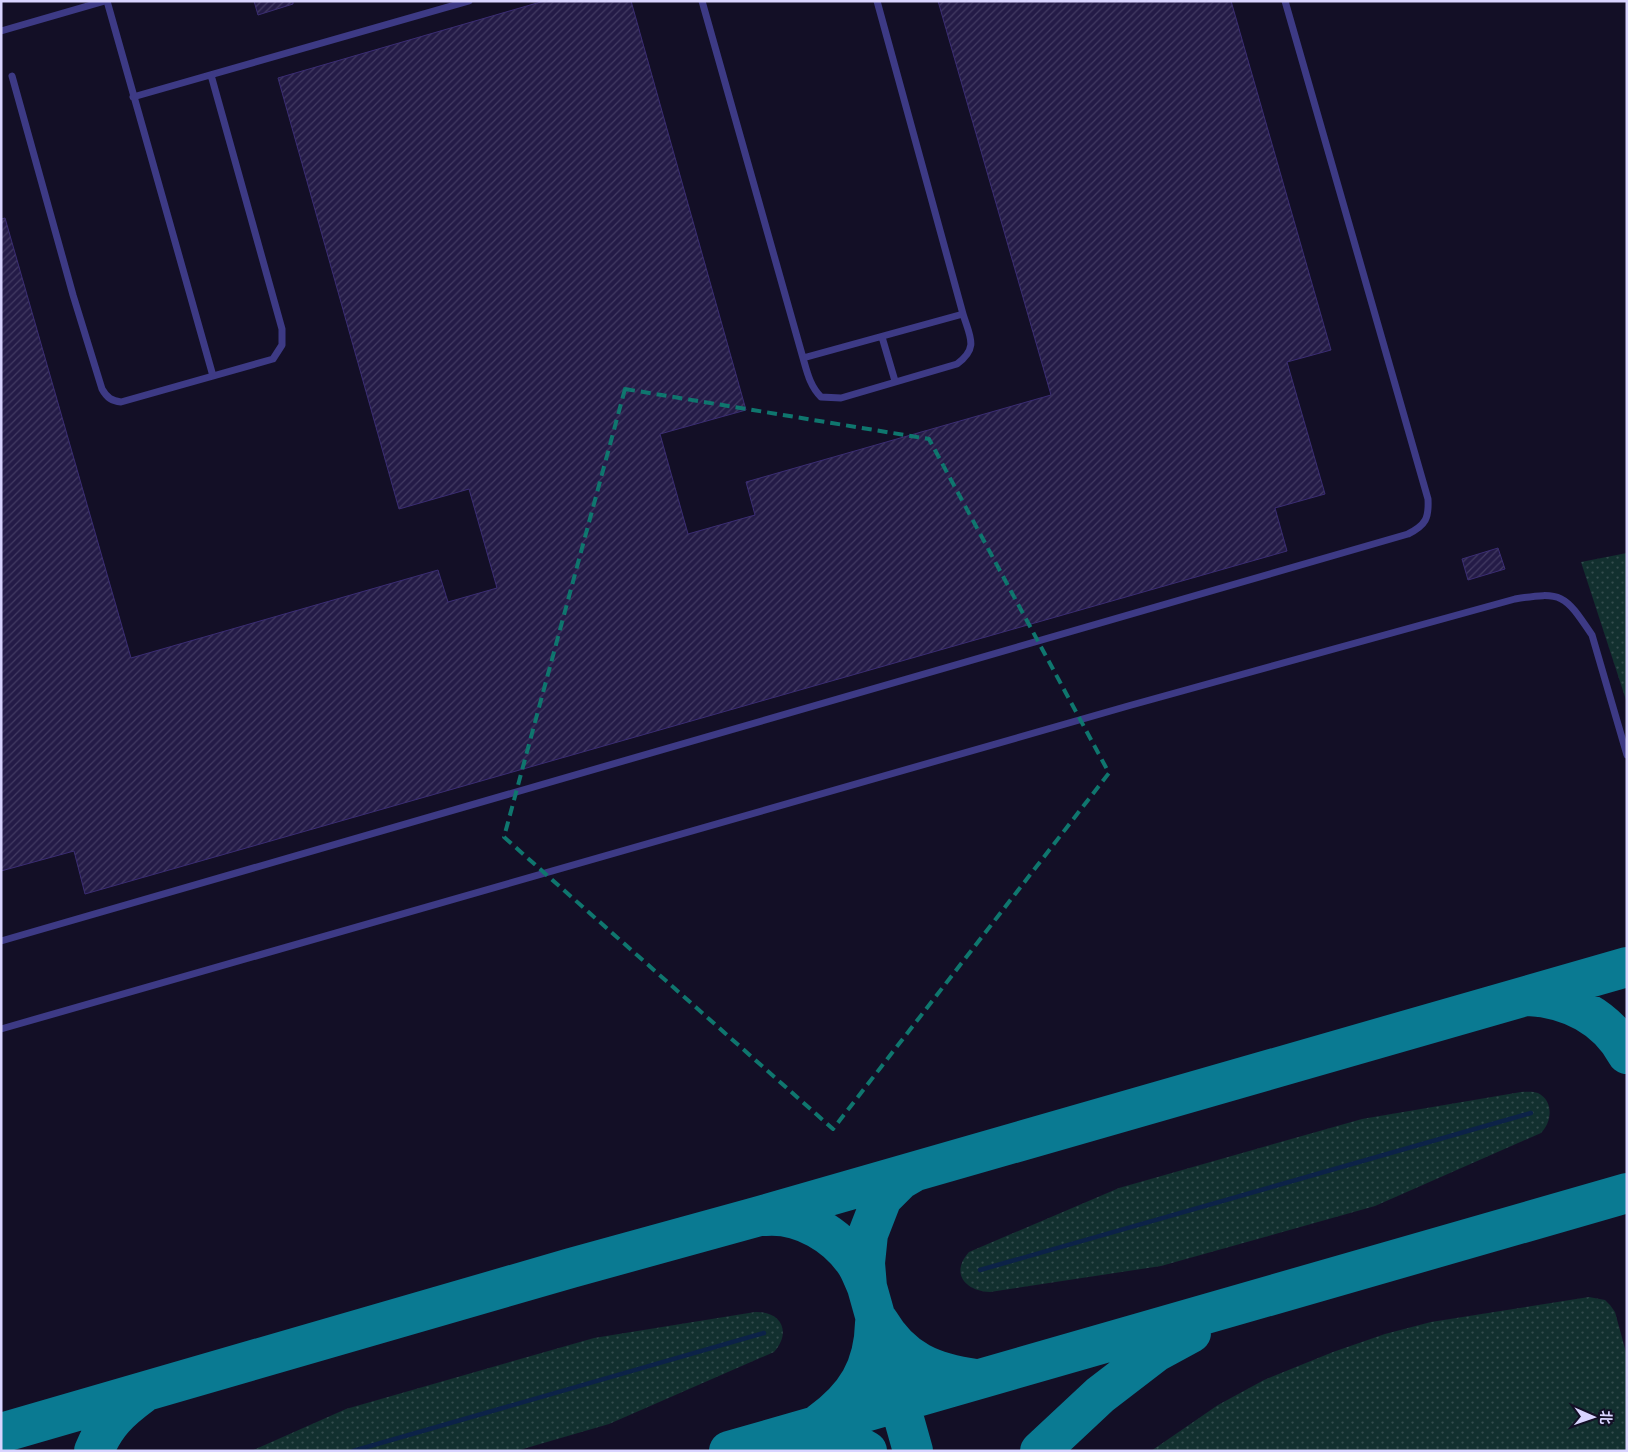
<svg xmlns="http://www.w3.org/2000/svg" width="1628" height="1452" font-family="'Varela Round','Noto Sans SC',sans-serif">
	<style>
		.grass { fill: url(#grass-dots) }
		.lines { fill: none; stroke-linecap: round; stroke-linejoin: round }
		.stream { stroke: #0c2248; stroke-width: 4.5 }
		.taxiway { stroke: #0a7a92; stroke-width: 40 }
		.building { fill: url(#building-hatch); stroke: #3b2d73 }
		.lane { stroke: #3d3a85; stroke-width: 7 }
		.marked { fill: none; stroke: #0f766e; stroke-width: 4; stroke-dasharray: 10 6; stroke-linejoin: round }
	</style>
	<defs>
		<pattern id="grass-dots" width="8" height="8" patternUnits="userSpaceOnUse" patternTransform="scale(1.25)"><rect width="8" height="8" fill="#12302f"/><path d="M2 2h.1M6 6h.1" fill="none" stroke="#344d4e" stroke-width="1.8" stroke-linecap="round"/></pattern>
		<pattern id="building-hatch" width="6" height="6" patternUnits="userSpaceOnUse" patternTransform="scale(1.25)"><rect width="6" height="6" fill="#241b47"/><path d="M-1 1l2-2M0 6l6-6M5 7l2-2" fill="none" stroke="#433b63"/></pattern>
	</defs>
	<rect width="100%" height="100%" fill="#130f26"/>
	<path class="grass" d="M1627,553V703L1581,562Z
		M1521,1092C1527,1092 1532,1091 1538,1093C1554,1101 1552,1122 1541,1133L1375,1206L1161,1266L990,1292C965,1291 950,1273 969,1252L1119,1188L1362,1119Z
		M1589,1297L1605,1300L1610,1305L1615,1312L1627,1356V1451H1151L1218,1405L1264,1380L1333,1352L1385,1334L1431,1322Z
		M755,1312C781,1311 792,1332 774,1352L609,1424L516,1451H251L346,1409L594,1338Z"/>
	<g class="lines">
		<path class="stream" d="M980,1270L1531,1113
			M353,1451L764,1333"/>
		<path class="taxiway" d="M1528,996C1569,998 1607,1017 1627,1054
			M765,1216C801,1213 838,1235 857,1265C861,1272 864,1280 867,1287L913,1451
			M867,1287L865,1263L868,1234L882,1198L900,1180L912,1173
			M879,1322C902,1361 933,1373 976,1379
			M820,1423C856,1397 874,1368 875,1323
			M1,1433L571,1268L756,1217L1627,967
			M801,1433C824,1437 846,1439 867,1451
			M94,1451C105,1424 119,1411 142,1394
			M729,1451L1627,1193
			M1040,1451L1100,1395L1156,1352L1191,1333"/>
	</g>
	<path class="building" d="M254,1H293V4L258,15Z
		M544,1H631L746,410L660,434L688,534L755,515L746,482L1051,395L938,1H1231L1331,350L1287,362L1325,494L1275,508L1287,551L85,894L74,851L1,871V219L5,218L131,658L438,570L448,602L497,588L469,489L399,509L278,78Z
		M1498,548L1505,569L1468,580L1462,559Z"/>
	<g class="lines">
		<path class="lane" d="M107,1L213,376
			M702,1L803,358L963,314L877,1
			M1,31L105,1
			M12,76L73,295L102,389C107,398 112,401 121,402L273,359L282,345V329L211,75
			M133,97L469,1
			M882,337L895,381
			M803,358C807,372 810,386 821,397L841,398L957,364C979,348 970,337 963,314
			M1,941L1408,534C1426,525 1429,518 1428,499L1285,1
			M1,1029L1128,706L1515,599C1563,591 1565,595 1592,635L1627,755"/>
	</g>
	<path class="marked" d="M625,389L929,439L1109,773L833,1129L504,837Z"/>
	<rect width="1628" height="1452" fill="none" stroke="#d9d4ff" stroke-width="5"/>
	<g transform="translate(1593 1417) rotate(92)" stroke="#130f26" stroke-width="4" paint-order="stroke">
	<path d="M0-4L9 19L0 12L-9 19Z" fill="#d9d4ff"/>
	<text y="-8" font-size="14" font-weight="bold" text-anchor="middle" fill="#d9d4ff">北</text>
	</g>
</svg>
